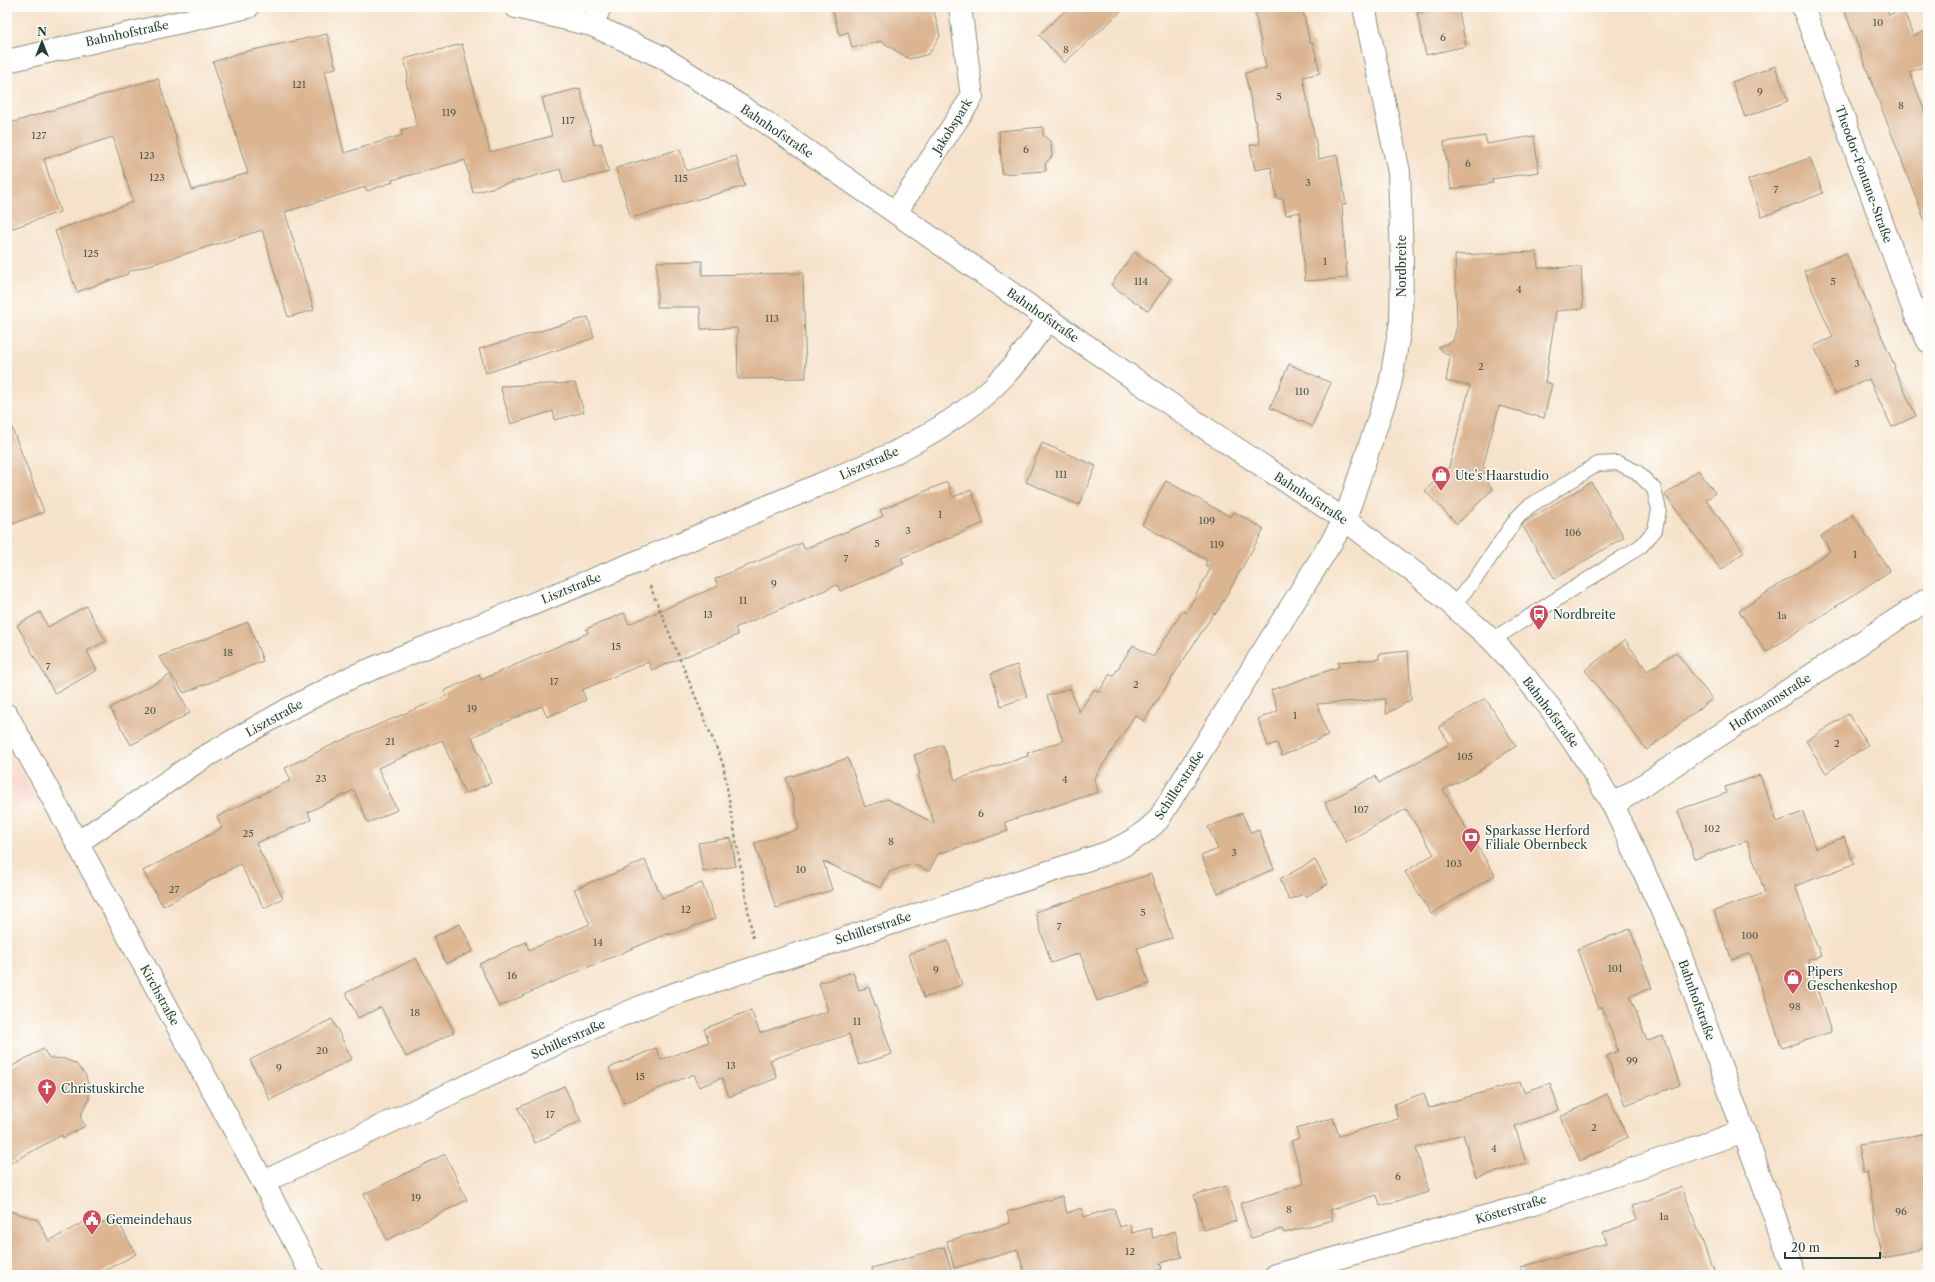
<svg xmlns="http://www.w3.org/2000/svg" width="1935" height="1282" font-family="'Libre Caslon Text',serif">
  <rect width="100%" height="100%" fill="#fdfcf7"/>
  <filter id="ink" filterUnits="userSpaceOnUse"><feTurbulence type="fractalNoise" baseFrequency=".025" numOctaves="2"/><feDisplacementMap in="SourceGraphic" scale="8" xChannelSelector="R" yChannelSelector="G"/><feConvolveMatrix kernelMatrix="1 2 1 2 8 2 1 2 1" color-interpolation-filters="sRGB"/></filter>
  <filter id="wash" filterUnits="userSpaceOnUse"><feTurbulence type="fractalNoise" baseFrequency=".012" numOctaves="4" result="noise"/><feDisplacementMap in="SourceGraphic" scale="16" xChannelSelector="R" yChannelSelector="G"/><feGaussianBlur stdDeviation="0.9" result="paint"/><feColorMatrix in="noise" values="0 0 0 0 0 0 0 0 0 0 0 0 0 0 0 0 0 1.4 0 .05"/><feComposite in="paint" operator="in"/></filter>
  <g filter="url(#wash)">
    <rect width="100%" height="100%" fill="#f6e2ca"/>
    <!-- built -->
    <polygon fill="#f7d1c6" points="7,745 35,800 7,812"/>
    <g id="blocks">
      <!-- building -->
      <g fill="#dbb490">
        <polygon points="832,7 933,7 940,36 929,54 909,59 881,41 852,48 848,32 839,35"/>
        <polygon points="1069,7 1126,7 1064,63 1039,35"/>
        <polygon points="1254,7 1302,7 1310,43 1313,43 1320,73 1303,77 1319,159 1337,155 1346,204 1342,205 1347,278 1305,281 1300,212 1286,215 1283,198 1277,199 1271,167 1255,170 1250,145 1260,144 1245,73 1266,68"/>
        <polygon points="1433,7 1458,7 1466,46 1426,55 1417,13 1433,10"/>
        <polygon points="1843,7 1886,7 1889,15 1903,9 1913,36 1928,30 1928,65 1910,72 1928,120 1928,224 1926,224"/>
        <polygon points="327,34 336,68 325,71 344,153 402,135 401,130 417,126 406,81 408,75 404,59 462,44 490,152 552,136 542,98 580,88 594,145 601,143 609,172 564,183 560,169 473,193 465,160 392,180 393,182 367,191 365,187 285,212 314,310 288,317 262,230 127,272 128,274 77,292 55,231 133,202 113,137 44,159 60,212 7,230 7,124 158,78 192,190 248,173 213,62 239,53"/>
        <polygon points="1775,66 1788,101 1745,117 1732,82"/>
        <polygon points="1043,127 1043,135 1051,142 1052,156 1045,164 1046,171 1002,174 999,131"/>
        <polygon points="1485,136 1487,144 1534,136 1539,172 1492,179 1493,183 1451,189 1444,142"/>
        <polygon points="680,149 686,171 736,156 745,186 631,218 616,168"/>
        <polygon points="1810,158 1823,193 1762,217 1748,180"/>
        <polygon points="1134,252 1171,278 1148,311 1111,285"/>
        <polygon points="1537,252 1538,268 1581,267 1583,309 1556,311 1545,382 1552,384 1544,418 1499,406 1483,466 1487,470 1481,476 1493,489 1457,524 1425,491 1449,467 1470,386 1446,381 1450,357 1438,347 1453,341 1457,326 1455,255"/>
        <polygon points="1846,253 1895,367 1894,368 1916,416 1892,427 1869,379 1835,394 1814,346 1833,337 1804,271"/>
        <polygon points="702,261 702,275 803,273 806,378 738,379 737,328 701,329 700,307 657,307 657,262"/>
        <polygon points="588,317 594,338 486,373 479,349"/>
        <polygon points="1289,364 1331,383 1312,426 1270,408"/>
        <polygon points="575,383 584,412 555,420 553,411 511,424 500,386"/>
        <polygon points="9,420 44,512 7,526 7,421"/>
        <polygon points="1042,443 1096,466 1079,505 1026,482"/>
        <polygon points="1698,470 1715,493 1706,500 1744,552 1721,570 1665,495"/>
        <polygon points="1166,481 1231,517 1234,512 1264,529 1216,614 1214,613 1144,721 1135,715 1094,779 1098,792 1005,822 1008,831 938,854 929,871 912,864 889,872 881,888 823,861 832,890 776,908 754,843 799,829 793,799 786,778 848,758 865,807 887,799 934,823 918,775 920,774 914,755 943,745 955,780 1028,756 1027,753 1063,741 1047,696 1070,688 1079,712 1094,689 1099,692 1110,674 1113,676 1133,645 1153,657 1183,611 1186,613 1211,568 1205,565 1207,560 1142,525"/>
        <polygon points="947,482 953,497 971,490 984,523 901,558 904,564 874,577 840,591 837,585 735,628 738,635 652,670 648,662 582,690 586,700 547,717 542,706 472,737 491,783 465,794 442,740 378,768 397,810 368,823 354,790 308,812 311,820 256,843 283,898 264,908 240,864 163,906 143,871 222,828 217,817 291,780 285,768 338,742 446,696 444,691 479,675 481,680 588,633 586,629 624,613 629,624 718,586 715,579 802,543 804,549 853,529 883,516 880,510"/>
        <polygon points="1591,482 1624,537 1555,579 1522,525 1526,521"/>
        <polygon points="1853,515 1890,571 1766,652 1739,611 1830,551 1821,536"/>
        <polygon points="86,606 106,641 87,651 97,670 55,694 17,625 40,612 48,627"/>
        <polygon points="248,622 263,661 184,693 159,657"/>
        <polygon points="1625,640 1647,671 1676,652 1712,699 1647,750 1585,670"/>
        <polygon points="1408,651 1411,700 1386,714 1385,699 1317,704 1328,735 1282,756 1277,743 1268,746 1258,719 1278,711 1271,690 1339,667 1338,662 1379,659 1379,654"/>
        <polygon points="1017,665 1027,697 1001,706 991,673"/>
        <polygon points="170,675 190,713 131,745 110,708"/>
        <polygon points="1485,698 1516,746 1476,773 1443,790 1495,875 1431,914 1405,872 1434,854 1406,809 1346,842 1325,803 1375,776 1379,783 1450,744 1439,727"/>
        <polygon points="1848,714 1868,745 1826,773 1806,741"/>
        <polygon points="1760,775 1777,822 1803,812 1816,848 1844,837 1854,864 1795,886 1821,956 1808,960 1831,1032 1782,1048 1750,953 1732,960 1714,911 1765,893 1747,841 1695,859 1678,810 1727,793 1725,787"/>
        <polygon points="1242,813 1251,833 1259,830 1274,869 1218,893 1201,856 1218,849 1208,827"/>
        <polygon points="731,838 736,866 703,872 698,843"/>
        <polygon points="645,860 662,898 702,883 715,919 669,935 669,933 546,985 499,1007 479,964 526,942 529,950 590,924 574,889 599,879 600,880"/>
        <polygon points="1315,860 1328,884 1305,897 1303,894 1289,900 1280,879"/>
        <polygon points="1151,874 1172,938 1137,948 1149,984 1097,1001 1080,953 1051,963 1035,912"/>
        <polygon points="460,924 473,951 446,964 433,937"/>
        <polygon points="1630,929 1652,988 1630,996 1647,1041 1663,1036 1680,1085 1625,1105 1607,1056 1618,1051 1602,1006 1599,1008 1577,949"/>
        <polygon points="948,941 962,985 924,998 909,954"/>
        <polygon points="416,958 454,1032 406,1057 381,1007 358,1018 346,993"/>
        <polygon points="853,972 859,990 869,987 892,1054 859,1065 849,1034 770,1060 777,1078 729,1097 722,1078 699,1087 694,1074 624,1103 609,1068 656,1048 661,1060 709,1042 704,1029 751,1010 760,1033 828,1011 819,983"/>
        <polygon points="332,1019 352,1059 270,1100 250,1060"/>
        <polygon points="43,1049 49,1058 65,1059 76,1064 85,1074 89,1086 89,1099 80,1117 85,1126 63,1138 62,1135 7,1165 7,1069"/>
        <polygon points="1520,1082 1524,1092 1550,1083 1559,1110 1515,1126 1526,1163 1476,1178 1463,1134 1416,1148 1429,1192 1380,1206 1377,1195 1330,1210 1333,1220 1284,1233 1282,1229 1251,1238 1240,1203 1304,1184 1291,1141 1299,1138 1296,1129 1333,1118 1339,1136 1398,1119 1394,1104 1424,1093 1429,1108"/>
        <polygon points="564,1086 581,1121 535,1143 518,1108"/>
        <polygon points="1607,1094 1628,1137 1580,1161 1560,1117"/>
        <polygon points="1928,1133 1928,1249 1882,1258 1867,1172 1863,1173 1858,1145"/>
        <polygon points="445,1154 467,1200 387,1240 364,1194"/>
        <polygon points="1226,1186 1236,1221 1204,1230 1194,1195"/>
        <polygon points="1682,1187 1715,1275 1522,1275 1521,1267 1607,1243 1603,1233 1637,1220 1632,1206"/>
        <polygon points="1062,1196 1067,1213 1081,1208 1084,1217 1114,1208 1120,1227 1130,1224 1132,1233 1151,1228 1153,1238 1175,1231 1182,1257 1160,1263 1162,1269 1142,1275 1025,1275 1018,1250 954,1268 947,1241 1010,1223 1007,1212"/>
        <polygon points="7,1210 38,1220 49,1241 86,1221 90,1230 115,1216 136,1254 98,1275 7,1275"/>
        <polygon points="944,1247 953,1275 873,1275 872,1268"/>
      </g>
    </g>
  </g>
  <g filter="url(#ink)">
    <use href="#blocks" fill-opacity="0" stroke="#8a907f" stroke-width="1"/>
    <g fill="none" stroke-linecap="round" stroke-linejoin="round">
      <!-- lane casing -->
      <g stroke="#8a907f" stroke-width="16">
        <polyline id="lane" points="1453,606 1478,575 1517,518 1528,507 1598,464 1618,463 1637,472 1654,489 1659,510 1655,530 1641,546 1492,640"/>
      </g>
      <!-- street casing -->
      <g stroke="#8a907f" stroke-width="24">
        <g id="street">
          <polyline points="1803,7 1916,316 1928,341"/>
          <polyline points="592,25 600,7"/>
          <polyline points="896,212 972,97 960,7"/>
          <polyline points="7,715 263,1182 312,1275"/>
          <polyline points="1613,805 1928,599"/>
          <path d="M77,843L201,759L287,710L352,677L639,561L892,454C933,433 974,409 1005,375C1021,358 1034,338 1049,319"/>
          <path d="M263,1182L577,1034L662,998L1104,854C1126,846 1142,836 1158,820L1345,520L1390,385L1401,321L1402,259L1399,172L1364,7"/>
          <polyline points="1276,1275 1534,1203 1744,1131"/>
        </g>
      </g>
      <!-- secondary casing -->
      <g stroke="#8a907f" stroke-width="24">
        <g id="secondary">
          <polyline points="516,7 592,25 662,57 761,119 1199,424 1345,520 1419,576 1492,640 1518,668 1551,709 1586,760 1613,805 1674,937 1792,1265 1794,1275"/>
          <polyline points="7,61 248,7"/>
        </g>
      </g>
      <!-- path -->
      <polyline stroke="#8a907f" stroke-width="2.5" stroke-dasharray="3 3" stroke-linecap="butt" points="650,586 723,764 753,939"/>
      <!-- lane -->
      <use href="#lane" stroke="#fff" stroke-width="14"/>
      <!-- street -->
      <use href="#street" stroke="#fff" stroke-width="22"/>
      <!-- secondary -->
      <use href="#secondary" stroke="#fff" stroke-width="22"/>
    </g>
  </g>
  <!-- icons -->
  <defs>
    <g id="shop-pin" transform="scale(1)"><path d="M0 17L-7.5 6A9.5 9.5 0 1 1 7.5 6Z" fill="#d1495b" stroke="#fdfcf7"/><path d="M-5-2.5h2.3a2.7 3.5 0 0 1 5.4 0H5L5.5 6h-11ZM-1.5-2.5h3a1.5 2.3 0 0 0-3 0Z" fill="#fff"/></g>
    <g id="bus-pin" transform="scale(1)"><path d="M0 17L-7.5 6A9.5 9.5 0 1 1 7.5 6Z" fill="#d1495b" stroke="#fdfcf7"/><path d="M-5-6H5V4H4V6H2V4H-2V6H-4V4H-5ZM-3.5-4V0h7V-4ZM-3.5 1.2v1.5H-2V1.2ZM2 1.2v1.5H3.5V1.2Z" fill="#fff"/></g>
    <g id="bank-pin" transform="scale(1)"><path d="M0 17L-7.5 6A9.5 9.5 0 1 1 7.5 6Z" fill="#d1495b" stroke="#fdfcf7"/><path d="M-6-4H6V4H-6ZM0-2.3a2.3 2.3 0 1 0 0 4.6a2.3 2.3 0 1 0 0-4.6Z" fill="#fff"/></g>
    <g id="church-pin" transform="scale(1)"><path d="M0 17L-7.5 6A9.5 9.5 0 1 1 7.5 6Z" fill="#d1495b" stroke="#fdfcf7"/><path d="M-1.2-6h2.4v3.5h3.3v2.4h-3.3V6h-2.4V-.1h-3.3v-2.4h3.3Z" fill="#fff"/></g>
    <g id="civic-pin" transform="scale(1)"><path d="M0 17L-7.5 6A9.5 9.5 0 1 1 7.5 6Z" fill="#d1495b" stroke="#fdfcf7"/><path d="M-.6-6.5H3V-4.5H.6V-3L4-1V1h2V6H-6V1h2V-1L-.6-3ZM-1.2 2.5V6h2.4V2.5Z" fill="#fff"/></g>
  </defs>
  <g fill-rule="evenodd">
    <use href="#shop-pin" x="1441" y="475"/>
    <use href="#bus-pin" x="1539" y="614"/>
    <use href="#bank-pin" x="1471" y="837"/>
    <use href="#shop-pin" x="1793" y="978"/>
    <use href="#church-pin" x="47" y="1088"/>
    <use href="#civic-pin" x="92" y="1219"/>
  </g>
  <g text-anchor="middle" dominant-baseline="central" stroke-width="3" stroke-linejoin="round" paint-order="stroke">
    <!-- number labels -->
    <g font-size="10" fill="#4e5b4b">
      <text x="1878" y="22">10</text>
      <text x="1443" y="37">6</text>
      <text x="1066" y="49">8</text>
      <text x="299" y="84">121</text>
      <text x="1760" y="91">9</text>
      <text x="1279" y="96">5</text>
      <text x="1901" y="105">8</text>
      <text x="449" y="112">119</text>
      <text x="568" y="120">117</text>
      <text x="39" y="135">127</text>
      <text x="1026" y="149">6</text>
      <text x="147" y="155">123</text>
      <text x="1468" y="163">6</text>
      <text x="157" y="177">123</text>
      <text x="681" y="178">115</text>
      <text x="1308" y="182">3</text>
      <text x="1776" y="189">7</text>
      <text x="91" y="253">125</text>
      <text x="1325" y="261">1</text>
      <text x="1141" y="281">114</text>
      <text x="1833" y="281">5</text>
      <text x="1519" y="289">4</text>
      <text x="772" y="318">113</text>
      <text x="1857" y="363">3</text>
      <text x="1481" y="366">2</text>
      <text x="1302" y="391">110</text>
      <text x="1061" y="474">111</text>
      <text x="940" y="514">1</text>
      <text x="1207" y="520">109</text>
      <text x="908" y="530">3</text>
      <text x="1573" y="532">106</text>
      <text x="877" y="543">5</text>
      <text x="1217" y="544">119</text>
      <text x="1855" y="554">1</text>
      <text x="846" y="558">7</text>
      <text x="774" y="583">9</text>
      <text x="743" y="600">11</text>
      <text x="708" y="614">13</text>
      <text x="1782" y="615">1a</text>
      <text x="616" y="646">15</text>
      <text x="228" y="652">18</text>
      <text x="48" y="666">7</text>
      <text x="554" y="681">17</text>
      <text x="1136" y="684">2</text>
      <text x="472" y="708">19</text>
      <text x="150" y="710">20</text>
      <text x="1295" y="715">1</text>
      <text x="390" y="741">21</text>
      <text x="1837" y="743">2</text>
      <text x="1465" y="756">105</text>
      <text x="321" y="778">23</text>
      <text x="1065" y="779">4</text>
      <text x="1361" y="809">107</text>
      <text x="981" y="813">6</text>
      <text x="1712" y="828">102</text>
      <text x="248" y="833">25</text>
      <text x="891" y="841">8</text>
      <text x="1234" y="852">3</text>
      <text x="1454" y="863">103</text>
      <text x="801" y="869">10</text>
      <text x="174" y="889">27</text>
      <text x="686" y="909">12</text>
      <text x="1143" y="912">5</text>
      <text x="1059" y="926">7</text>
      <text x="1750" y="935">100</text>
      <text x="598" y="942">14</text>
      <text x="1615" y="968">101</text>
      <text x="936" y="969">9</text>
      <text x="512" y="975">16</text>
      <text x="1795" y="1006">98</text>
      <text x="415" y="1012">18</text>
      <text x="857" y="1021">11</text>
      <text x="322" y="1050">20</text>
      <text x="1632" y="1060">99</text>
      <text x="731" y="1065">13</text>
      <text x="279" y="1067">9</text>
      <text x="640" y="1076">15</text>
      <text x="550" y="1114">17</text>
      <text x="1594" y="1127">2</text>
      <text x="1494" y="1148">4</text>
      <text x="1398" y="1176">6</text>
      <text x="416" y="1197">19</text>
      <text x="1289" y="1209">8</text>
      <text x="1901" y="1211">96</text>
      <text x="1664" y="1216">1a</text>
      <text x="1130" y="1251">12</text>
    </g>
    <!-- street labels -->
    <g font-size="12" fill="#1f3d34" stroke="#fdfcf7">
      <text transform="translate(127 33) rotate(-12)">Bahnhofstraße</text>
      <text transform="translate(952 126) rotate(-58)">Jakobspark</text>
      <text transform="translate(777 131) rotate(34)">Bahnhofstraße</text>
      <text transform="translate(1864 174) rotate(70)">Theodor-Fontane-Straße</text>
      <text transform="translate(1401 266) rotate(-90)">Nordbreite</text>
      <text transform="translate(1043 315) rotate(35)">Bahnhofstraße</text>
      <text transform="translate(869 463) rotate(-24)">Lisztstraße</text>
      <text transform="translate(1311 498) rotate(33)">Bahnhofstraße</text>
      <text transform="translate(571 588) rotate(-22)">Lisztstraße</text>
      <text transform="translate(1770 702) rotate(-33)">Hoffmannstraße</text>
      <text transform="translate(1551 712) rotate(53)">Bahnhofstraße</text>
      <text transform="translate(274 718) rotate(-29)">Lisztstraße</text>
      <text transform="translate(1179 785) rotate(-57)">Schillerstraße</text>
      <text transform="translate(873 928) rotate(-18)">Schillerstraße</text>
      <text transform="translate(160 995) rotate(61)">Kirchstraße</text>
      <text transform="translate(1697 1000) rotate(70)">Bahnhofstraße</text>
      <text transform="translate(568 1039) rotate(-24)">Schillerstraße</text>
      <text transform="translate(1511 1209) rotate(-17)">Kösterstraße</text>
    </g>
    <!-- poi labels -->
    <g font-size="12" fill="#1f3d34" stroke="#fdfcf7" text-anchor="start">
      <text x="1455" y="475">Ute's Haarstudio</text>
      <text x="1553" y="614">Nordbreite</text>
      <text x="1485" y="830">Sparkasse Herford<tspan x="1485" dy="14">Filiale Obernbeck</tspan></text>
      <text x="1807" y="971">Pipers<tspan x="1807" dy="14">Geschenkeshop</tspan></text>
      <text x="61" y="1088">Christuskirche</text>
      <text x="106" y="1219">Gemeindehaus</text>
    </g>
  </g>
  <!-- margin -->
  <rect width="1935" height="1282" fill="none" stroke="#fdfcf7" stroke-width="24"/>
  <!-- north arrow -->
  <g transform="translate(42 42)" stroke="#fdfcf7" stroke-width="3" paint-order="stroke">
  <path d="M0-3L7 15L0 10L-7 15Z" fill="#1f3d34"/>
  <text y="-6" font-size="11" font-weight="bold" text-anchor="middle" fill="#1f3d34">N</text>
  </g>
  <!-- scale -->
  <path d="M1785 1252v6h95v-6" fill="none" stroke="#1f3d34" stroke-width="2"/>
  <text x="1791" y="1252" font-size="12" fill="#1f3d34" stroke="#fdfcf7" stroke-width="3" paint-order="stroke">20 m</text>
</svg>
